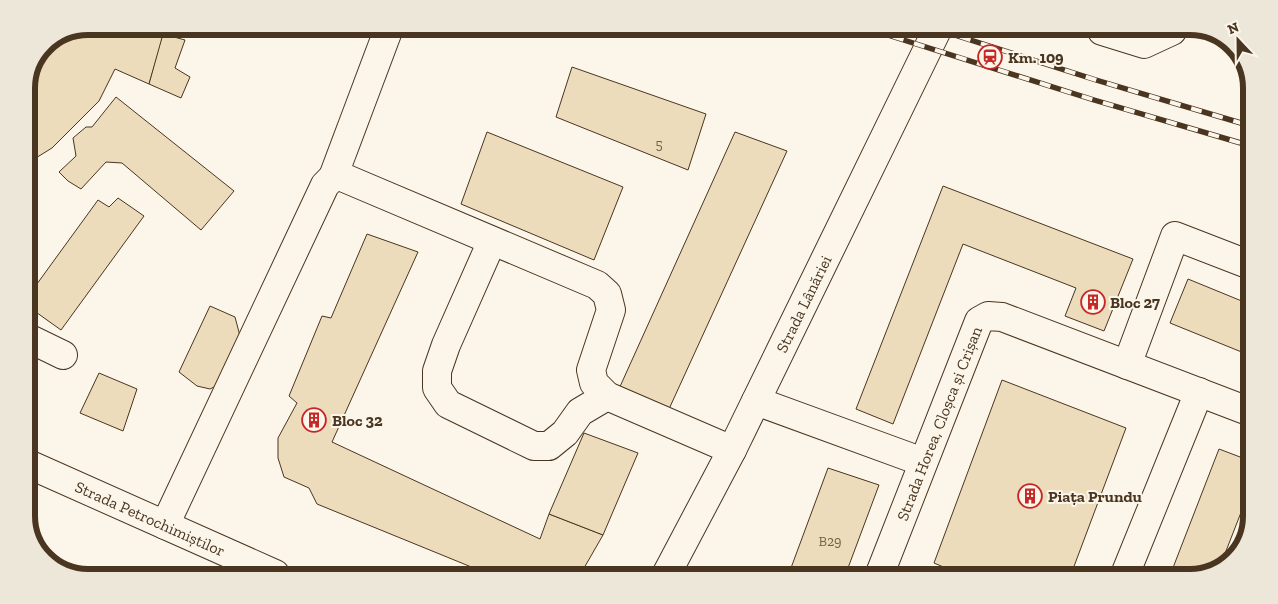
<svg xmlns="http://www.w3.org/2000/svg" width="1278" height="604" font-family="'Zilla Slab',serif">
  <rect width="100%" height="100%" fill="#fbf6e9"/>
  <!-- building -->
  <g fill="#ecdcbc" stroke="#4a3520">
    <polygon points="88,26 164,27 161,44 149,84 115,69 99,101 52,148 26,164 26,85 45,44"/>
    <polygon points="163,34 185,40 175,68 190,77 181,98 149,84"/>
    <polygon points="572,67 706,114 688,170 556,117"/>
    <polygon points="116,97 234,191 201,230 122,163 106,162 81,189 68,181 59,172 76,156 73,138 86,127 92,127"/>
    <polygon points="487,132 623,187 594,260 461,204"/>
    <polygon points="735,132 787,151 669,409 618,391"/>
    <polygon points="943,186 1133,259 1104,331 1065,316 1076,288 963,244 893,424 856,409"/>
    <polygon points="118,198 144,216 61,330 26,305 26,299 98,200 109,207"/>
    <polygon points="367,234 418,252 332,442 540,539 549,514 603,535 580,575 491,575 317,504 309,488 284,477 278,458 278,438 297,403 289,396 322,316 331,318"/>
    <polygon points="1188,279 1249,304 1249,355 1170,323"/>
    <polygon points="210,306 235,317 240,336 222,383 210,389 197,386 179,372"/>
    <polygon points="99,373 137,389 123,431 80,413"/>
    <polygon points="1002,380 1126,428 1070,577 967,577 934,563"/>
    <polygon points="584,433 638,453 603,535 549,514"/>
    <polygon points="1219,449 1248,460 1247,497 1219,569 1190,578 1169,578"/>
    <polygon points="828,468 879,485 845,576 788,576"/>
    <polygon points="933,568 956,577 930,577"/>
  </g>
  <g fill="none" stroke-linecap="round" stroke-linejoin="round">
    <!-- minor casing -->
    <g stroke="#4a3520" stroke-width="30">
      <g id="minor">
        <polyline points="1102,31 1144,44 1172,31"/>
        <polyline points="333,177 389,28"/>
        <polyline points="492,241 446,345 437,371 437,388 448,404 534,446 549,446 565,433 580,412 607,396"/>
        <polyline points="26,337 63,355"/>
        <polyline points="1127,365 1175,236 1250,265"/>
        <polyline points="756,401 923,462"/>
        <polyline points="165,525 325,185 333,177 342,177 597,285 607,294 611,310 591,370 594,383 607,396 732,450"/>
        <path id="s1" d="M666,575L732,450L937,30"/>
        <path id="s2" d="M879,576L979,321L988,316L1002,317L1248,411"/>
        <polyline points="1124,577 1199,392"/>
      </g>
    </g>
    <!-- major casing -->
    <g stroke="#4a3520" stroke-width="30">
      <g id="major">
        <path id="s3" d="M26,463L275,574"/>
      </g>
    </g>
    <!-- minor -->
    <use href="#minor" stroke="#fbf6e9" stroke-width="28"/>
    <!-- major -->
    <use href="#major" stroke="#fbf6e9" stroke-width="28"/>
    <!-- rail casing -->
    <g stroke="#4a3520" stroke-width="5.5">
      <g id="rail">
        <polyline points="872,30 1094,100 1251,146"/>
        <polyline points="939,30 1096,80 1251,126"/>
      </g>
    </g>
    <!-- rail -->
    <use href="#rail" stroke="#fbf6e9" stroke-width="4" stroke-dasharray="11" stroke-linecap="butt"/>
  </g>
  <!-- icons -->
  <defs>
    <g id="station-ring" transform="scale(1.25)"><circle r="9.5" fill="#fbf6e9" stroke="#c62828" stroke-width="1.5"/><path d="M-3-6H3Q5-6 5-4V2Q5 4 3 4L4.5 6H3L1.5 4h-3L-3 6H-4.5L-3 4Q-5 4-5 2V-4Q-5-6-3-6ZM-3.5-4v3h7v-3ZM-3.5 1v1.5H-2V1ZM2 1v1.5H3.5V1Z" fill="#c62828"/></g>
    <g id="building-ring" transform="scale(1.25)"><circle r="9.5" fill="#fbf6e9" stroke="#c62828" stroke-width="1.5"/><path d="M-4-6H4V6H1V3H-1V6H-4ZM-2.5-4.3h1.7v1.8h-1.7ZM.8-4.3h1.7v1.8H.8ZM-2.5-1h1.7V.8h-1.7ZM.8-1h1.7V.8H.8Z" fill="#c62828"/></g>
  </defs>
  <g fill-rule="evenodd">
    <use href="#station-ring" x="990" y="57"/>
    <use href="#building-ring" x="1093" y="302"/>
    <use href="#building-ring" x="314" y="420"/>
    <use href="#building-ring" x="1030" y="496"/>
  </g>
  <g text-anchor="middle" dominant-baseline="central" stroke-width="4" stroke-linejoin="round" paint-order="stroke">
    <!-- number labels -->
    <g font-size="14" fill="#725f47">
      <text x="659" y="144">5</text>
      <text x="830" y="541">B29</text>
    </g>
    <!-- poi labels -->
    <g font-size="16" font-weight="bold" fill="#4a3520" stroke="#fbf6e9" text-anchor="start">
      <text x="1008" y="57">Km. 109</text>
      <text x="1110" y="302">Bloc 27</text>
      <text x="332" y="420">Bloc 32</text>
      <text x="1048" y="496">Piața Prundu</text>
    </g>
    <!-- street labels -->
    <g font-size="16" fill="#4a3520" stroke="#fbf6e9">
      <text stroke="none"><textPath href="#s1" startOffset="304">Strada Lânăriei</textPath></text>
      <text stroke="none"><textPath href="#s2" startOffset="164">Strada Horea, Cloșca și Crișan</textPath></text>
      <text stroke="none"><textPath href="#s3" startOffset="136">Strada Petrochimiștilor</textPath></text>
    </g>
  </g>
  <!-- crop -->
  <path d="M0 0H1278V604H0ZM88 35H1190A53 53 0 0 1 1243 88V516A53 53 0 0 1 1190 569H88A53 53 0 0 1 35 516V88A53 53 0 0 1 88 35Z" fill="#ede7d9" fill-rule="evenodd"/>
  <path fill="none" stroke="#4a3520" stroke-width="6" d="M88 35H1190A53 53 0 0 1 1243 88V516A53 53 0 0 1 1190 569H88A53 53 0 0 1 35 516V88A53 53 0 0 1 88 35Z"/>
  <!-- north arrow -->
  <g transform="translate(1238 40) rotate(338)" stroke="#fbf6e9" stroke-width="4" paint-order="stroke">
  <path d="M0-4L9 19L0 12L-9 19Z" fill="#4a3520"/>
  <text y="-8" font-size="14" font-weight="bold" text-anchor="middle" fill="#4a3520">N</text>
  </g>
</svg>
